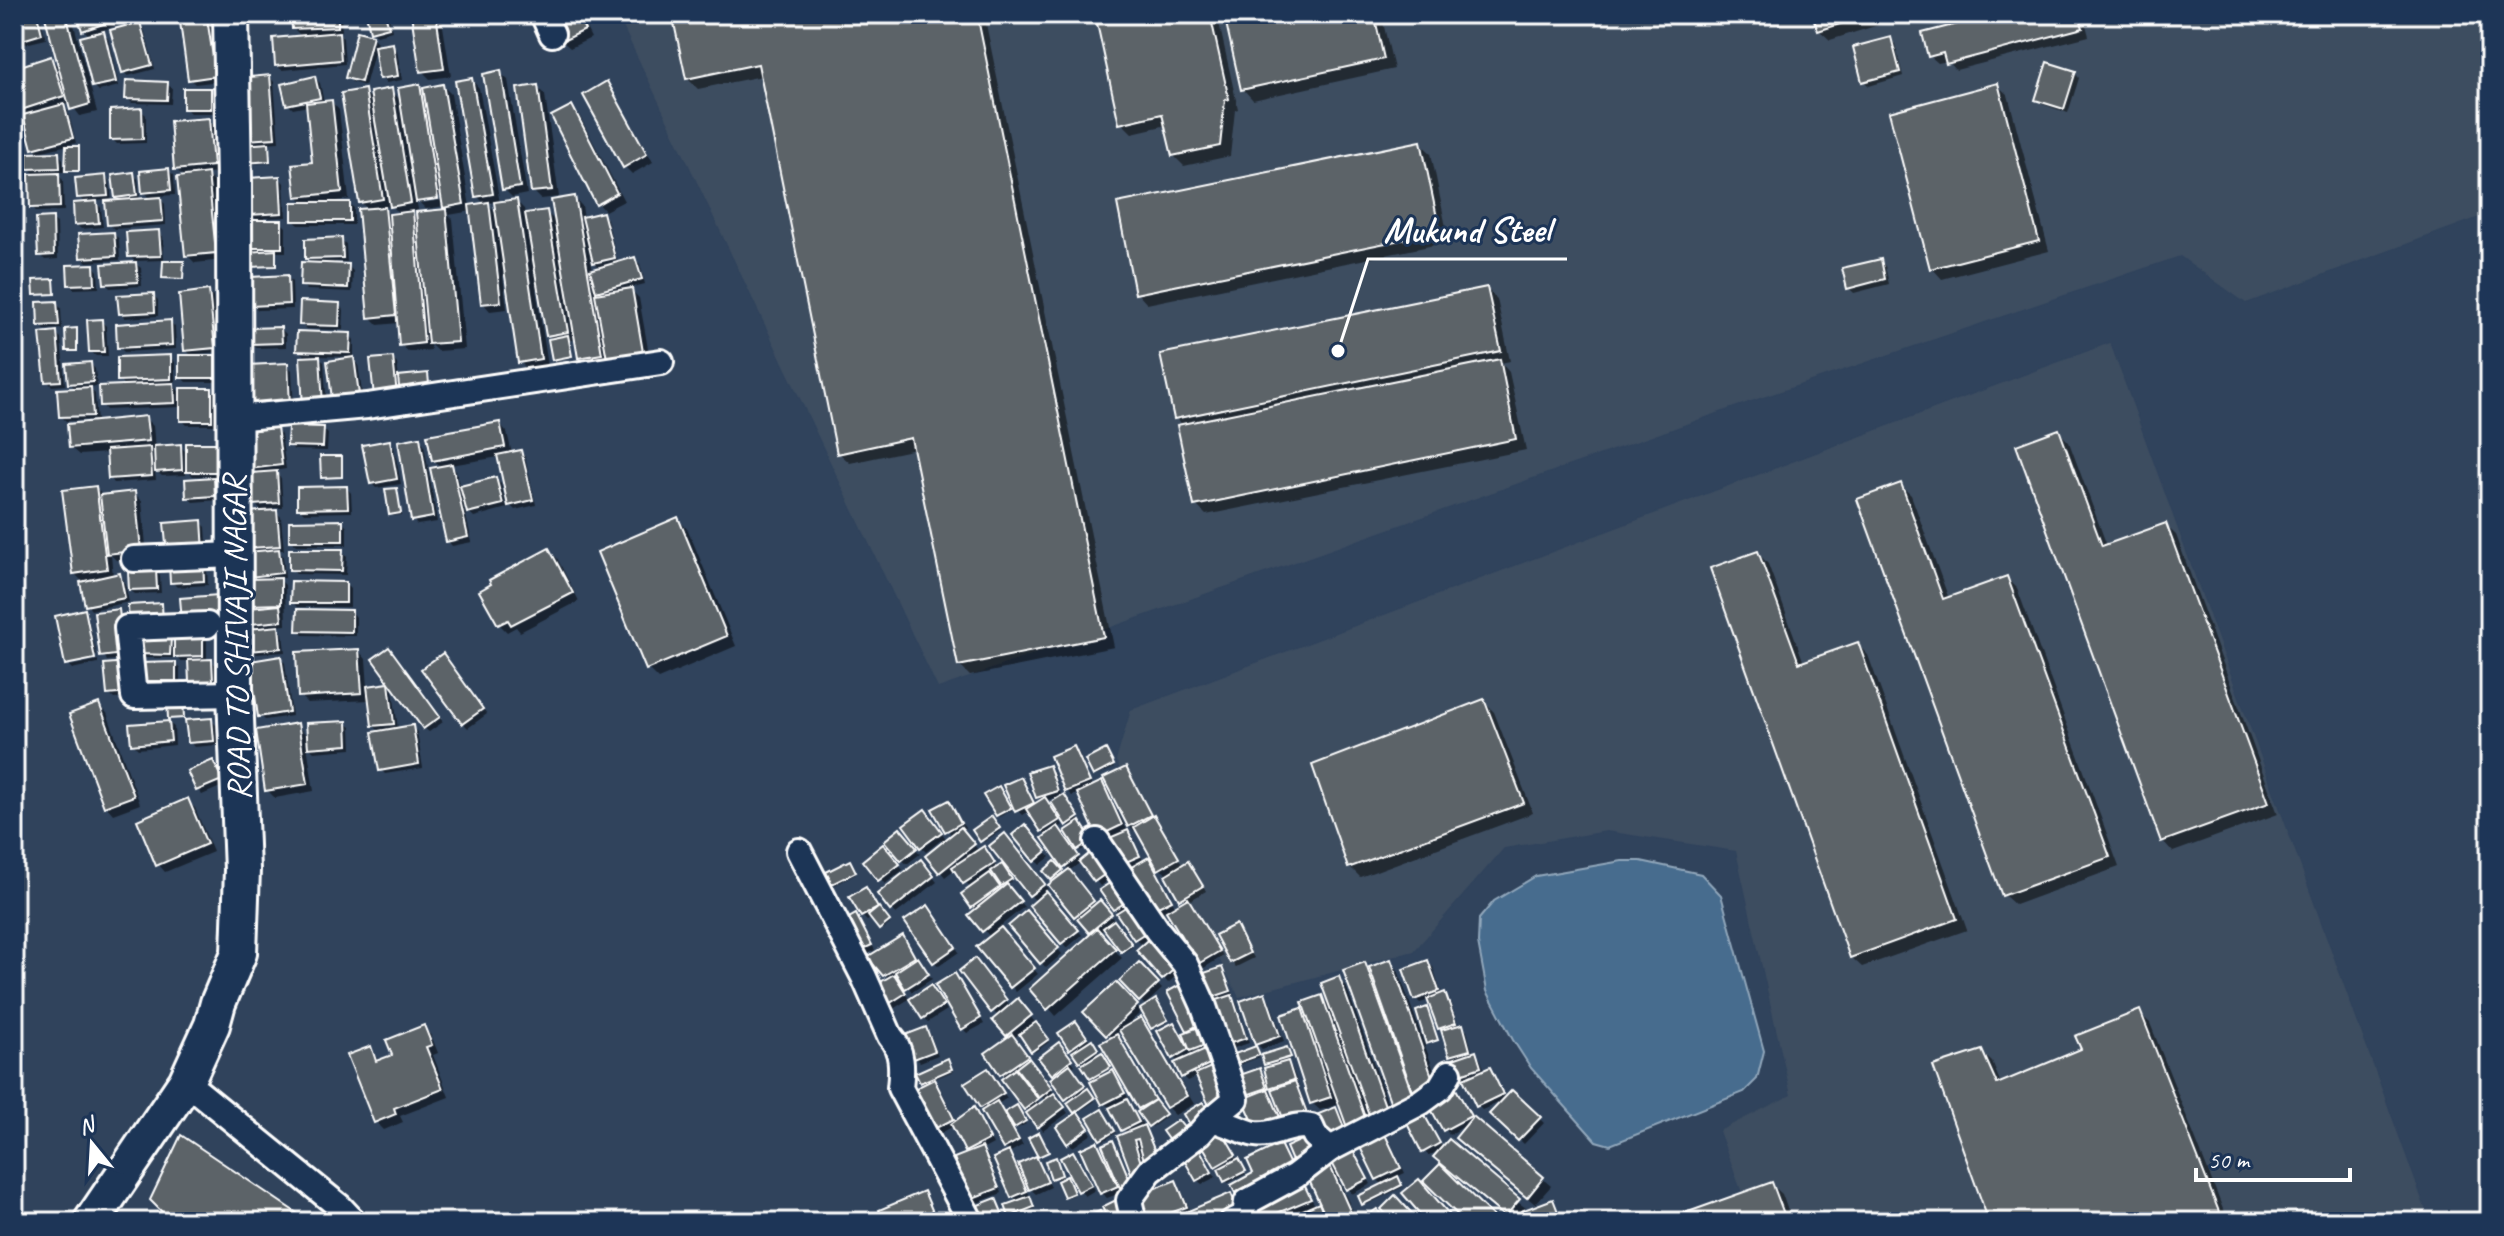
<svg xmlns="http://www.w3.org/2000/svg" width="2504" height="1236" font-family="Caveat,sans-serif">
  <rect width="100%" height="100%" fill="#30435c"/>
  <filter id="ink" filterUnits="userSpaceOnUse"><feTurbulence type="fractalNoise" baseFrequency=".0125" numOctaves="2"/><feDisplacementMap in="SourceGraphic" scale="16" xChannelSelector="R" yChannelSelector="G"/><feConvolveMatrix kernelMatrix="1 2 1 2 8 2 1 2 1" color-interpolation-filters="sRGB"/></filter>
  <g filter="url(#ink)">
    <!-- built -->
    <g fill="#3d4d60">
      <polygon points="617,14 2490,14 2490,213 2246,303 2180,256 1754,400 938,688"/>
      <polygon points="2110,343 2430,1222 1753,1222 1719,1131 1791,1095 1736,851 1606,831 1504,848 1414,951 1239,997 1116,761 1131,710"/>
    </g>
    <!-- water -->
    <polygon fill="#476c8e" stroke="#91a7bb" stroke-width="2" points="1622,861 1641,861 1701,874 1721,895 1764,1051 1757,1079 1744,1092 1610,1145 1596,1141 1531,1068 1513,1040 1487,991 1478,943 1479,919 1494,901 1536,876"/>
    <!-- shadow -->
    <g fill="#0007" fill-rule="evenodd">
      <polygon points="19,14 40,14 36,15 41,20 46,39 25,44 20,40 23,19"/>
      <polygon points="63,14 73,21 97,112 80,116 70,103 63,106 68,111 76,143 39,152 34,148 26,116 19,110 14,94 14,70 50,58 61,69"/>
      <polygon points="79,14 132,14 134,20 100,31 108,38 119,86 99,91 94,86 91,37 84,30"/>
      <polygon points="137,14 178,14 179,16 142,19"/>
      <polygon points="182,14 214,14 214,19 206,19 211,25 220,81 195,84 190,79 199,19 187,18"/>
      <polygon points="293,14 341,14 342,31 335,31 343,38 345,64 282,70 277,66 302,37 294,29"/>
      <polygon points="368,14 388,14 392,31 377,35 372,31"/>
      <polygon points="413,14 441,14 451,76 430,79 422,71"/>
      <polygon points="550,14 579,14 591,38 570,48 562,41"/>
      <polygon points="674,14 984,14 1114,647 970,676 960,666 916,449 850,463 839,453 762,76 698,89 687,78"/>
      <polygon points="1097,14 1217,14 1238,109 1235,110 1230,156 1184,166 1173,155 1167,125 1132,133 1121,122"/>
      <polygon points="1226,14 1381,14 1394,69 1253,100 1243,89"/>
      <polygon points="1815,14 1914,14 1830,40 1819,30"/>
      <polygon points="2004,14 2083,14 2089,36 1956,70 1948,61 1938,63 1930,56"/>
      <polygon points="139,24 144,29 155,69 128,76 123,72"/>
      <polygon points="372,37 377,42 365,86 352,82 347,77"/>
      <polygon points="1890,40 1895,44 1903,76 1869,86 1864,81"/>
      <polygon points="392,45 397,50 402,80 386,83 381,78"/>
      <polygon points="500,73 508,80 527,194 512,197 504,189"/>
      <polygon points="2075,73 2079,78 2068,113 2042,104 2037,99"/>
      <polygon points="270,77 274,82 279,142 265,143 270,147 271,163 248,164 255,146 248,139"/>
      <polygon points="315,78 320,83 324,103 332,102 339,110 349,199 337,201 337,204 349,204 354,208 354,225 299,225 294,221 305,204 298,196 314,164 308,106 293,109 288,104"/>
      <path d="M472,80L479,88L500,203L516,201L524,209L525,215L546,212L556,222L574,198L582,206L584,219L603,214L607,219L618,264L635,259L640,264L645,284L629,288L639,298L650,360L588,365L580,357L577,339L569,341L573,357L556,361L553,340L548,335L540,288L536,289L548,366L528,370L520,362L507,276H503L507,309L490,311L483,303L472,211L449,215L453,219L465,349L437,351L430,344L431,350L409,352L401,345L399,323L378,325L370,317L369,210L360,202L364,92L374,101L391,91L403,102L420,87L423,90L443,86L451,94L470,207L486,205L477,196ZM448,195V199L422,203V199ZM416,199L426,209L444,206L449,211L419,214ZM496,202L498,214L487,203ZM392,206L401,215L391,216L382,207ZM418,210L419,220L411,212ZM591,259L601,269L593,271Z"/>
      <polygon points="167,84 172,88 171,104 132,103 127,98"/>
      <polygon points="606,84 614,92 653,162 632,174 624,166"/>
      <polygon points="1997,85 2008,95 2049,251 1942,279 1932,268"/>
      <polygon points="537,87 545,95 559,197 541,199 533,191"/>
      <polygon points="210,90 215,95 215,113 190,113 185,108"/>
      <polygon points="572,108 579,115 624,201 605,211 598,203"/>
      <polygon points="141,110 146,115 146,143 117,144 112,139"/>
      <polygon points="208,120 216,127 220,173 206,174 215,183 223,260 195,263 187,255 185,178 176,169"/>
      <polygon points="1420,143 1431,153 1449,242 1147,304 1137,293"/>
      <polygon points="78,148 80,172 69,172 68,170"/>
      <polygon points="59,154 63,159 64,172 55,172 63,180 64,211 37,212 32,207 37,176 29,168"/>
      <polygon points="169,171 174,175 175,195 158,196 165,204 166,225 114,229 109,224 107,200 95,201 101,208 103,227 81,229 76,224 85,204 79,197 106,177 110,182 112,203 122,202 117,197 133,174 138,179 140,201 152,200 144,193"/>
      <polygon points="280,178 284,183 286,217 264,218 264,222 281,222 286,227 286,252 277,252 277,267 251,268 254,253 248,247 259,222 251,214"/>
      <polygon points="52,219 57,223 58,259 45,260 40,255"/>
      <polygon points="158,232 163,237 164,260 135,261 130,257"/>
      <polygon points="114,234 119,239 120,260 87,262 82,257"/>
      <polygon points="341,240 346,244 347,262 335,262 335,266 348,266 353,271 352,292 307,290 302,285 313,265 307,258"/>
      <polygon points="1880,261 1885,266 1889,284 1854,293 1849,288"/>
      <polygon points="136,264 141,268 142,286 110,288 106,284"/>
      <polygon points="94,266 98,271 99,288 74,289 70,284"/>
      <polygon points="287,277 292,282 293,309 258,310 253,305"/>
      <polygon points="53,281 55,295 36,295"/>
      <polygon points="1487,289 1497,299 1510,361 1501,363 1509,372 1526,450 1206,515 1196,505 1184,426 1175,418"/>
      <polygon points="208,293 213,297 219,352 197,354 197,357 215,357 219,362 219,382 186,382 181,377 193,357 186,350"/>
      <polygon points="153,295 158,300 158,316 125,318 121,313"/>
      <polygon points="56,303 61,308 62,329 45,330 40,325"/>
      <polygon points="339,305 344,310 343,330 306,329 301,324"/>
      <polygon points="101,321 106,326 108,356 96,356 91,352"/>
      <polygon points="170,322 175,327 176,349 124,352 119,347"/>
      <polygon points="281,329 286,334 286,347 257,348 252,344"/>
      <polygon points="56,333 61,338 65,385 52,386 47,381"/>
      <polygon points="350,335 354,340 354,360 358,364 364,406 340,410 352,357 317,356 324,362 327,409 307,358 298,350"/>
      <polygon points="170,357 175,362 175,383 171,383 182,394 212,390 216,394 216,425 187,425 182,420 182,407 106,410 102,405 126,387 119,380"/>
      <polygon points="393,359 397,364 399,378 427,375 430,385 403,388 399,384 400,400 380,401"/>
      <polygon points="91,364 95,369 97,386 89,387 95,394 97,423 145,418 153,426 155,447 180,446 188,454 216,445 221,449 220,476 193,476 186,469 186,475 162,476 155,470 156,480 114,483 110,478 108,453 79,455 71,448 95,423 94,420 66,421 61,416 76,390 70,383"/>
      <polygon points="287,365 292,370 294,410 249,367"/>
      <polygon points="500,424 507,432 512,454 521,452 525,457 536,505 515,510 510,505 499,457 451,465 456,471 460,488 496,479 501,484 507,508 474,517 464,507 472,542 452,546 448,541 442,468 433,460"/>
      <polygon points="323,429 328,434 327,451 294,450 289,445"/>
      <polygon points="276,430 281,434 286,469 273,471 281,478 283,508 273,508 281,517 284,550 278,550 283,556 285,578 278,578 285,585 286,625 276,626 283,633 285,652 257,654 252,650 259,630 253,624 257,609 251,604 257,581 252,576 257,553 251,547 263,513 255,504 259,474 252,468"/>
      <polygon points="2059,432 2069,442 2107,546 2165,525 2176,535 2278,814 2173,852 2163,841"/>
      <polygon points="420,439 424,444 437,522 417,525 413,520"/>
      <polygon points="389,442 394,447 401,484 376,488 371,483"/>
      <polygon points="341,458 343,478 324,479 322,477"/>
      <polygon points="211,476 218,484 219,500 193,502 188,497 211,479"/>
      <polygon points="1900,485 1911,495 1949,599 2007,578 2017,588 2119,867 2015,905 2004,895"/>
      <polygon points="96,488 104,497 134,493 142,501 147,557 116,560 111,555 113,576 119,575 124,580 129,602 91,610 87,605 84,583 74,573"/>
      <polygon points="347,488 351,493 352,512 304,513 299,508"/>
      <polygon points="397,490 402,515 393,516 391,514"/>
      <polygon points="678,519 688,530 736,646 658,679 648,669"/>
      <polygon points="201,522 206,527 208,556 174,559"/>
      <polygon points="342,522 347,527 347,545 296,545 291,541"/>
      <polygon points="342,551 347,556 346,575 296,574 291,569"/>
      <polygon points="549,551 557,558 579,601 520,632 516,627 507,632 499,624"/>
      <polygon points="1758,553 1768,564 1804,663 1857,644 1868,655 1967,930 1862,967 1851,957"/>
      <polygon points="171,565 207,568 208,585 177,587 172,582"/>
      <polygon points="155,571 160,576 161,593 135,594 130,590"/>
      <polygon points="345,584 350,589 350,607 297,607 292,602"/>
      <polygon points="118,611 123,616 128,658 107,661 104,655"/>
      <polygon points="352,612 356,617 356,636 303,635 298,630"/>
      <polygon points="87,614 97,656 68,662 68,665 67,664 85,615"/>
      <polygon points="202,634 207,639 207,661 212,661 216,666 217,685 196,686 191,681 190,661 181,661 174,654 174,658 144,658 139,653 170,640 176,646"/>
      <polygon points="359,651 366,659 368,688 389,685 393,690 398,729 412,727 417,732 423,768 385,774 381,770 380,732 374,726 370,700 307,703 300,696"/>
      <polygon points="394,654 443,722 429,732 424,728"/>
      <polygon points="280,658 285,663 292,716 265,720 260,716"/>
      <polygon points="98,660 98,663 72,669 69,666"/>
      <polygon points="447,661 487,714 468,728 463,723"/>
      <polygon points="126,664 134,697 114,699 109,694"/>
      <polygon points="175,664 180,669 180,685 145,685 141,680"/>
      <polygon points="1484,702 1494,712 1533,813 1360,877 1349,866"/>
      <polygon points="99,705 107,713 140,804 113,814 106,806"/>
      <polygon points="211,720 216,725 218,745 194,747 190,742"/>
      <polygon points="169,723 174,727 175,745 138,749 133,744"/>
      <polygon points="346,723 351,727 352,749 314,752 307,745 314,791 275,798 267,790 297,726 309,737"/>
      <path d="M1074,748L1079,753L1093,788L1102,784L1112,794L1125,769L1130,774L1153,818L1158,823L1183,866L1188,864L1193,868L1206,891L1189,901L1223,956L1204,968L1200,963L1167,910L1157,915L1103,840L1079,793L1072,796L1067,791L1053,757ZM1114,795L1129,826L1134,831L1137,829L1160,869L1166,873L1185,902L1176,908L1154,864L1149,860L1144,862L1110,797Z"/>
      <polygon points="1107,753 1114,768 1096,776 1095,775"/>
      <polygon points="212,762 225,785 202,795 198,790"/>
      <polygon points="1048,767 1053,772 1061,795 1046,801 1063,825 1058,829 1082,862 1114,875 1100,886 1081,862 1069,871 1030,811 1022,815 1017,810 1021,779 1036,805 1042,801 1038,797"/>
      <polygon points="1000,790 1012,810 999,817 997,815"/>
      <polygon points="1066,798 1093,843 1080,851 1072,829 1068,824"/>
      <polygon points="187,801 195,808 213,852 165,872 158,864"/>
      <path d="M948,803L965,828L962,830L979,851L988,853L998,869L1003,868L1012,882L1006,886L1024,907L999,927L1038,974L1016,992L979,947L991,938L971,915L976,911L963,894L971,889L955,869L945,877L927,856L943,843L941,840L926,852L921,847L930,816L947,840L952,836L935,810ZM993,871L1005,888L1002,891L988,875Z"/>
      <polygon points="991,819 1000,831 984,842 975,830"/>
      <polygon points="1029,831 1050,857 1040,865 1036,861"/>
      <polygon points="905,835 920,854 907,864 902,860"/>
      <polygon points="1010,841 1048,889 1045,892 1082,935 1067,948 1031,906 1037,902 1030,895"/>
      <polygon points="888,852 903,870 885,884 865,862"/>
      <polygon points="1055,863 1065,875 1073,876 1097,906 1105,907 1132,947 1124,952 1105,928 1099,933 1122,958 1056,1016 1049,1008 1093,935 1051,886 1056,882 1046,871"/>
      <polygon points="851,864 856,874 835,885 834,883"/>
      <polygon points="925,867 937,882 896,914 892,909"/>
      <polygon points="866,889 890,924 882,930 872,918 867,921 862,916 852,897"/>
      <polygon points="1102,890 1135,903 1183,970 1168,983 1139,950 1150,941 1148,938 1140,944 1136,939"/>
      <polygon points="932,912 959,952 939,966 934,962"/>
      <polygon points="855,917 875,950 866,955 861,950"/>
      <polygon points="1031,917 1062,954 1046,968 1010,926"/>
      <polygon points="1236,927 1254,958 1236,967 1231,962"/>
      <polygon points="902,937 932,979 912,992 899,974 894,977 909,999 890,1011 886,1006 889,979 870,957"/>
      <polygon points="1391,962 1398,970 1443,1096 1455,1089 1473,1119 1551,1186 1535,1204 1465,1145 1468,1124 1449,1135 1429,1100 1422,1111 1443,1149 1526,1208 1519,1216 1525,1222 1502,1222 1509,1219 1443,1164 1443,1148 1429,1156 1424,1151 1364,964 1369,969"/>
      <polygon points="1428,963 1433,967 1442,995 1449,999 1459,1027 1462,1026 1467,1031 1473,1054 1480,1058 1485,1071 1489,1069 1494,1074 1506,1099 1512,1092 1544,1123 1524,1144 1492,1114 1505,1100 1482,1110 1478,1106 1465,1079 1462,1080 1457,1075 1455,1060 1450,1055 1430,1000 1420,1003 1416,999"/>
      <path d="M979,965L1011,1007L1023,1006L1049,1042L1035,1052L1020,1033L1014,1038L1068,1113L1043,1131L1002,1074L1010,1038L995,1020L999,1017L993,1011ZM1020,1069L1045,1101L1041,1105L1015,1072Z"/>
      <polygon points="1138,965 1162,989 1145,1005 1122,981"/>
      <polygon points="1222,969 1226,974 1234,996 1231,997 1236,1002 1249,1043 1228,1050 1209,998"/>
      <polygon points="955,976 984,1024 967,1033 962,1028"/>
      <polygon points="1338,979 1346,986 1395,1124 1386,1134 1405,1173 1396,1177 1403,1187 1366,1205 1364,1204 1383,1185 1377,1179 1359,1140 1333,1147 1336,1109 1346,1119 1340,1104 1320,1110 1312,1103 1301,1011 1311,1020 1321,997 1333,1008"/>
      <polygon points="1187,984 1222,1065 1187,1081 1183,1077 1179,1063 1173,1057 1191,1048 1190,1033 1169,993"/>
      <polygon points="1116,985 1141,1011 1156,1002 1158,1004 1168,1022 1154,1029 1143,1010 1124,1028 1140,1020 1148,1028 1194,1104 1175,1115 1167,1107 1121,1030 1116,1035 1166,1117 1152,1127 1140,1113 1142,1111 1112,1039 1086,1012"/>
      <polygon points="931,988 947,1010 928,1022 923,1018"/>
      <polygon points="1264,995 1269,999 1284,1041 1262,1049 1257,1044"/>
      <polygon points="2139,1013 2150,1023 2228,1222 1991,1222 1981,1052 1992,1062 2001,1084 2083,1050"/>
      <polygon points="1078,1025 1099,1052 1091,1057 1093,1060 1103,1056 1111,1069 1102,1074 1104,1077 1112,1073 1117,1077 1128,1098 1125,1100 1147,1130 1144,1130 1152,1168 1142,1157 1149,1181 1127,1134 1111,1107 1104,1104 1085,1065 1070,1048"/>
      <polygon points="423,1028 431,1035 438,1053 433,1055 449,1097 400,1116 403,1122 384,1130 376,1122 350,1056 370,1049 380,1062 395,1056"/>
      <polygon points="926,1029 930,1034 938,1055 920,1062 915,1057"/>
      <polygon points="1063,1049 1075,1065 1071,1068 1095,1101 1077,1113 1053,1074"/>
      <path d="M1287,1049L1291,1059L1285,1061L1292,1068L1313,1126L1293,1133L1243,1096L1259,1071L1269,1081L1270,1068L1266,1064ZM1268,1083L1275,1091L1280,1103L1276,1105Z"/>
      <polygon points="1258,1051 1260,1057 1236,1066 1234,1064"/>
      <polygon points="949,1062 953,1071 932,1080 939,1086 957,1122 974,1110 993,1144 982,1150 987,1154 1002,1193 977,1203 972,1198 970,1154 954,1126 937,1135 932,1130 925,1086 922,1082"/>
      <polygon points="988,1071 1007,1098 998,1104 1005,1114 1017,1108 1026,1124 1018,1128 1010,1122 1023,1145 1009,1153 981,1107"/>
      <polygon points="1104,1113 1116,1133 1103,1141 1102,1139"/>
      <polygon points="1083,1119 1092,1134 1073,1147 1069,1142"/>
      <polygon points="1223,1134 1246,1174 1228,1183 1217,1166"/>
      <polygon points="1113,1143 1118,1148 1134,1188 1107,1198 1102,1193 1083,1150 1097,1144 1106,1159 1109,1157"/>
      <polygon points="1197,1146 1216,1177 1202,1184 1197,1180"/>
      <polygon points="1349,1146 1371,1184 1352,1194 1341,1177 1338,1179 1358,1222 1304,1222 1299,1210 1271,1222 1257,1221 1303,1184 1316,1207 1319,1206 1325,1212 1326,1161 1339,1174"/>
      <polygon points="1009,1153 1017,1166 1036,1158 1051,1187 1036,1194 1025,1184 1035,1209 1013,1218 1011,1216 1018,1202 1013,1197"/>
      <polygon points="1073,1153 1095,1190 1085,1196 1080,1191"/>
      <polygon points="1057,1162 1064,1180 1068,1181 1074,1195 1068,1197 1058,1179 1053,1178"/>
      <polygon points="1176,1182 1180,1187 1191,1212 1230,1196 1242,1216 1227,1222 1147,1222 1137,1197"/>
      <polygon points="1771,1184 1782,1194 1792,1222 1666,1222"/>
      <polygon points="923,1193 939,1222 886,1222"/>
    </g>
    <!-- building -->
    <g fill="#5c6368" stroke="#fff" stroke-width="2">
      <polygon points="37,14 42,34 19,41 14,19"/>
      <polygon points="55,14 66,14 90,104 70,110 45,17"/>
      <polygon points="77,14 130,14 131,15 82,31"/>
      <polygon points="291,14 338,14 338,27 292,29"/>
      <polygon points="366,14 385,14 389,27 370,32"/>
      <polygon points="411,14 436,14 444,69 420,72"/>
      <polygon points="547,14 577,14 585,30 561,42"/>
      <polygon points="672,14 977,14 1104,637 958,666 911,438 837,454 758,64 686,79"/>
      <polygon points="1095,14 1210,14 1229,99 1225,100 1220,146 1172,156 1162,114 1119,124"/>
      <polygon points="1224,14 1374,14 1384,59 1241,90"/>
      <polygon points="1812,14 1871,14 1818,31"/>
      <polygon points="1996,14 2079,14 2083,28 1946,64 1943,53 1928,57 1922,33"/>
      <polygon points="207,18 216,76 188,80 180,22"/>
      <polygon points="140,22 152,65 122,73 110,30"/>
      <polygon points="104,31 116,82 92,87 80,37"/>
      <polygon points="357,31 373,35 361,82 345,78"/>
      <polygon points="339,32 341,60 275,66 273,38"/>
      <polygon points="1891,37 1900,72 1862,82 1853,47"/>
      <polygon points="393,43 398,76 379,79 374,46"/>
      <polygon points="51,56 64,96 18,111 14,100 14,68"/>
      <polygon points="2047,62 2076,71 2064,109 2035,100"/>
      <polygon points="501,70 520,187 502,190 483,74"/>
      <polygon points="270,75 275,138 246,140 241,78"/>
      <polygon points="315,76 320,98 286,105 281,84"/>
      <polygon points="472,78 493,194 475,197 455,81"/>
      <polygon points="126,80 168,82 167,100 125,99"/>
      <polygon points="607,81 647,154 623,168 583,95"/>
      <polygon points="1998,83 2039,241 1930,269 1889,112"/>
      <polygon points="420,84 438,199 416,202 398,88"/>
      <polygon points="443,84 464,204 443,208 423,88"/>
      <polygon points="538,85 552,190 531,192 517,88"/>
      <rect x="183" y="88" width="28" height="21"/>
      <polygon points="392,88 411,203 390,207 370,92"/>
      <polygon points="365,89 383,199 359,203 341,93"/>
      <polygon points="332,100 342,192 296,197 292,164 312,162 306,103"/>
      <polygon points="64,104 73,138 32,149 23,115"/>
      <polygon points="572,105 617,193 596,205 551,116"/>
      <polygon points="142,108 143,139 110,140 110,110"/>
      <polygon points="209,118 213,166 174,170 170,121"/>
      <polygon points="1421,141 1440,232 1135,294 1117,203"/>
      <polygon points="269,143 270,161 244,163 243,145"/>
      <polygon points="66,146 79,146 79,171 65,171"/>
      <polygon points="59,152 60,168 27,169 27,153"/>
      <polygon points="169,168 171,190 142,193 140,171"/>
      <polygon points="134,172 137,195 115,198 112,175"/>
      <polygon points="59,173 60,207 30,208 29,174"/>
      <polygon points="208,173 216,253 185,256 177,177"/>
      <polygon points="106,175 108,196 77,198 75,178"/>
      <polygon points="280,176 282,213 249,215 247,178"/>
      <polygon points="575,196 602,354 578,358 551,200"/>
      <polygon points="161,197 163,221 107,225 105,201"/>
      <polygon points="517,199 541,359 518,363 494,202"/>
      <polygon points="97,201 99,223 74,225 73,203"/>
      <rect x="292" y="202" width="58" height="19"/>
      <polygon points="489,202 501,302 481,304 469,205"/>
      <polygon points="385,207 396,315 368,318 358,209"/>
      <polygon points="446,209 458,342 428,344 416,212"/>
      <polygon points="547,210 568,332 546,336 525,213"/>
      <polygon points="413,211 424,343 399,346 389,214"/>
      <polygon points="603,212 615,258 593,263 582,217"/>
      <polygon points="53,217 54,255 38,256 36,218"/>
      <rect x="246" y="220" width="36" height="28"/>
      <polygon points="159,230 161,256 128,257 126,232"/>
      <polygon points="114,232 116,256 80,258 78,234"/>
      <polygon points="342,237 343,258 305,259 305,239"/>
      <polygon points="276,250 276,266 247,267 246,252"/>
      <polygon points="635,257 642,279 596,292 590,270"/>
      <polygon points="1881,259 1885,279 1847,289 1842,268"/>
      <polygon points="163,261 184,261 183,279 162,278"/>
      <polygon points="136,262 138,282 104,284 102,264"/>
      <polygon points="301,262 349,264 348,288 300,286"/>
      <polygon points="94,264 95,284 68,285 67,265"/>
      <polygon points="288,275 289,304 251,306 250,277"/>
      <polygon points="54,279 55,294 34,295 33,280"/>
      <polygon points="1487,287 1501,351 1174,419 1160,354"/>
      <polygon points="632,288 643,352 607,359 595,294"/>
      <polygon points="209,290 215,348 184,351 179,294"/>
      <polygon points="154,293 155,312 119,314 117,295"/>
      <polygon points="57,301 59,325 38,326 37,302"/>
      <polygon points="300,301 340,303 339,326 299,325"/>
      <polygon points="102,319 104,352 89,352 87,320"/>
      <polygon points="171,320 172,345 117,348 116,324"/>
      <polygon points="281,327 282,343 250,344 249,328"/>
      <polygon points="77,328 77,351 66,351 65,329"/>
      <polygon points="57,331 61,381 45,382 40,333"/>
      <polygon points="297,331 351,333 350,353 296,351"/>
      <polygon points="568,335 572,356 552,360 548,339"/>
      <polygon points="171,355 171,379 117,381 117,357"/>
      <rect x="179" y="355" width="36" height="23"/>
      <polygon points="320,356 323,405 303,407 300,357"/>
      <polygon points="354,357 360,402 333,406 327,361"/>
      <polygon points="393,357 397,395 374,397 370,359"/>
      <polygon points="1500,359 1516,439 1194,506 1177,425"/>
      <polygon points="91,362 93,382 68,384 66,364"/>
      <polygon points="288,363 290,406 248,408 247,365"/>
      <polygon points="428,373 429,384 399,387 398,376"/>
      <polygon points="174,383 175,403 100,406 99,386"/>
      <polygon points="91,387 93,416 59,417 57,389"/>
      <rect x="180" y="388" width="32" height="33"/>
      <polygon points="146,416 149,441 69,448 67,424"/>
      <polygon points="500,422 505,447 432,461 427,435"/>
      <polygon points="288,426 324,427 323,447 287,446"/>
      <polygon points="277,427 282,465 250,469 246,431"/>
      <polygon points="2059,429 2102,546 2166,523 2269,803 2161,842 2016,445"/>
      <polygon points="420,437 433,517 411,521 398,441"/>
      <polygon points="390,440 397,479 370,484 362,445"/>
      <polygon points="186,443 217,443 216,472 186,472"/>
      <polygon points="181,444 182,470 155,472 154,446"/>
      <polygon points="150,447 152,476 108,479 106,450"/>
      <polygon points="521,450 533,500 508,506 497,455"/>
      <polygon points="320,456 342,456 342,477 321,478"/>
      <polygon points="452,464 468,537 446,542 430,468"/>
      <polygon points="277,471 279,503 253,505 251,473"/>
      <polygon points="214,477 215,496 186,498 185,479"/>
      <polygon points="496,477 503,504 467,513 460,486"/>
      <polygon points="1901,483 1943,599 2007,576 2110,857 2002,896 1857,499"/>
      <polygon points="96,486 107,569 73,574 62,490"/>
      <polygon points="347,486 348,508 297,509 297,487"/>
      <polygon points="397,488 401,513 389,515 385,489"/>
      <polygon points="135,491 141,550 107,554 100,495"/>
      <polygon points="277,510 280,546 249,548 246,512"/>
      <polygon points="678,517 727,636 646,670 597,552"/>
      <polygon points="202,520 204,552 167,555 164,523"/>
      <polygon points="343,520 343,541 289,541 289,521"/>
      <polygon points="549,548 573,593 511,625 508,620 498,625 479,591 491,584 489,580"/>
      <polygon points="279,549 282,573 250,577 248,552"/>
      <polygon points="289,549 343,549 342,571 289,570"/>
      <polygon points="1758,551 1799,663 1858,642 1957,919 1850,958 1710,568"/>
      <polygon points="203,561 204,581 170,583 169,563"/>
      <polygon points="156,569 157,589 129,590 128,571"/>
      <polygon points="120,573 125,598 85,606 80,582"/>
      <polygon points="281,578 281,604 249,605 249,579"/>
      <polygon points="291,581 346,582 346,603 290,603"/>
      <polygon points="218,595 220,617 182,621 180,598"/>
      <polygon points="162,603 163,624 129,626 128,605"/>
      <polygon points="280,605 282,621 251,624 249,608"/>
      <polygon points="85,609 95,659 65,665 55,616"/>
      <polygon points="119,609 124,654 100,657 94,612"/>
      <polygon points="297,609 352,610 352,632 296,631"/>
      <polygon points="279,626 281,648 250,651 248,629"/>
      <polygon points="203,632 203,656 174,657 174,633"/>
      <polygon points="138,637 171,638 170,655 137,654"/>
      <polygon points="389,647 440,717 423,729 372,659"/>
      <polygon points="359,649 362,693 298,697 296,652"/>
      <polygon points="443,653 483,709 462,724 421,669"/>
      <polygon points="281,656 289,712 258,717 250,661"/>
      <polygon points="212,659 213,681 189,682 188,660"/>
      <polygon points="127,662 130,693 107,695 104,664"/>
      <polygon points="176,662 176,681 139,681 139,663"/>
      <polygon points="389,683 394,724 372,726 367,686"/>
      <polygon points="183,697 184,718 168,719 167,698"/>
      <polygon points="1484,699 1524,803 1348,868 1312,765"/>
      <polygon points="99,703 134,796 104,807 69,714"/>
      <polygon points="212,718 214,741 188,743 185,720"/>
      <polygon points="169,721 171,741 131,745 129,724"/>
      <polygon points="347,721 348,745 308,748 306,723"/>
      <polygon points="298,723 308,784 265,791 256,730"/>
      <polygon points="413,725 419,764 379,771 372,732"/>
      <polygon points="1074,746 1090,782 1065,792 1050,756"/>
      <polygon points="1106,749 1114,765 1093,776 1085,760"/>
      <polygon points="213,760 222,780 196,791 187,771"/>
      <polygon points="1049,765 1058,791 1036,798 1027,772"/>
      <polygon points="1126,767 1151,815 1128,827 1103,778"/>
      <polygon points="1021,777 1034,803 1015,812 1003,785"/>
      <polygon points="1102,781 1122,825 1097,837 1077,793"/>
      <polygon points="999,786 1011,808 996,816 983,795"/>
      <polygon points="1064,794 1079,817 1066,826 1051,802"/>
      <polygon points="1045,797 1060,820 1041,832 1026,809"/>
      <polygon points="188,798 207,844 156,866 137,820"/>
      <polygon points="949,800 961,823 945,832 932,809"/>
      <polygon points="925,809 942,832 920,848 903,825"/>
      <polygon points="1154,815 1179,858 1158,870 1134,827"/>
      <polygon points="992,816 1000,828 980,842 972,830"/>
      <polygon points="1080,821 1092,840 1077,850 1065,831"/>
      <polygon points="1025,824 1047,851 1034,862 1012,835"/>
      <polygon points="1058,826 1079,856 1063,868 1042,838"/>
      <polygon points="961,827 975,844 939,873 925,856"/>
      <polygon points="900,828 917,848 901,861 884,841"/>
      <polygon points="1128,830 1140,856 1119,865 1107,839"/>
      <polygon points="1005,833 1045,884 1029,896 989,846"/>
      <polygon points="883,844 900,864 878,881 862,861"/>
      <polygon points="984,846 995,863 963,884 952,867"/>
      <polygon points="1095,849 1111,870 1094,882 1079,862"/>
      <polygon points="1149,857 1172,900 1150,911 1128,869"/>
      <polygon points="921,859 934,876 890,911 877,894"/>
      <polygon points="850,860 856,872 832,884 826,872"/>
      <polygon points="1055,861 1063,870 1051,880 1043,871"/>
      <polygon points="1188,861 1203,886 1179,900 1165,875"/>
      <polygon points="1002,864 1012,879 1001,886 991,871"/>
      <polygon points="1069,869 1094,901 1074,917 1048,885"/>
      <polygon points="990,873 1000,887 971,908 961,894"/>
      <polygon points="1119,877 1133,898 1113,910 1099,890"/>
      <polygon points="1007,884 1021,901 982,932 968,915"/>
      <polygon points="866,887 878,908 861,917 849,897"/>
      <polygon points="1046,891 1079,930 1061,944 1029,906"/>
      <polygon points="1188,898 1220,951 1198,964 1166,911"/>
      <polygon points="1100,900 1112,914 1089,933 1077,919"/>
      <polygon points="1135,901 1153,928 1134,940 1116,913"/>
      <polygon points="928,905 956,947 933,963 904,921"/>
      <polygon points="879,907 890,921 879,930 868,916"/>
      <polygon points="1027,910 1059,948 1040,964 1008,926"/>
      <polygon points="856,914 872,945 859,951 842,922"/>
      <polygon points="1114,920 1132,944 1121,952 1103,928"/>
      <polygon points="1236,924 1250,953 1230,963 1215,935"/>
      <polygon points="1001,927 1035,968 1010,988 976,947"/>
      <polygon points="1097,928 1116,949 1047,1010 1029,989"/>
      <polygon points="903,935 915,957 883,976 867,957"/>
      <polygon points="1153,935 1180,964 1162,980 1136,950"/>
      <polygon points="918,957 929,974 905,989 895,972"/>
      <polygon points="975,958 1007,1000 991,1013 959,971"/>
      <polygon points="1391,959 1436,1088 1414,1096 1369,967"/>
      <polygon points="1428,960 1439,991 1414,1000 1403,969"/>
      <polygon points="1139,962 1159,983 1139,1002 1119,981"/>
      <polygon points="1365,962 1416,1104 1394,1112 1343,970"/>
      <polygon points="1222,967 1231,991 1207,999 1198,975"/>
      <polygon points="955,973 981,1018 961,1030 935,985"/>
      <polygon points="894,974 906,993 884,1007 874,986"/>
      <polygon points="1339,976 1389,1117 1372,1123 1321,983"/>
      <polygon points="1187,981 1208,1020 1187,1031 1167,992"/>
      <polygon points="1116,982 1138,1005 1106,1036 1083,1012"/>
      <polygon points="931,985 944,1005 922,1019 909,999"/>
      <polygon points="1265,992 1280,1036 1255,1045 1240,1001"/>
      <polygon points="1445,992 1456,1023 1438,1029 1427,999"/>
      <polygon points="1232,995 1246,1038 1222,1046 1208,1003"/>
      <polygon points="1322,995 1368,1126 1349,1133 1302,1002"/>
      <polygon points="1018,998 1032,1015 1006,1036 992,1020"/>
      <polygon points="1156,999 1168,1020 1151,1029 1140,1009"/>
      <polygon points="1427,1007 1438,1040 1426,1044 1416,1011"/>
      <polygon points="1302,1008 1331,1097 1310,1104 1281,1015"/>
      <polygon points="2140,1010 2223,1222 1989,1222 1933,1066 1982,1050 1997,1084 2081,1049 2075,1036"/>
      <polygon points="1141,1017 1187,1096 1166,1108 1119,1030"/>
      <polygon points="1076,1021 1087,1037 1069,1050 1058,1033"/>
      <polygon points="1036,1022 1049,1039 1031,1052 1019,1034"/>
      <polygon points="1174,1022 1189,1049 1172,1059 1157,1031"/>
      <polygon points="1209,1023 1216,1041 1190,1051 1183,1033"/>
      <polygon points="1463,1024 1470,1050 1449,1056 1441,1030"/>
      <polygon points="424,1025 432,1045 426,1047 443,1089 394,1108 396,1114 374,1123 347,1055 371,1046 376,1061 392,1055 386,1040"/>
      <polygon points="926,1027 935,1051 914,1059 905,1035"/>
      <polygon points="1012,1034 1028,1056 1000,1075 985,1053"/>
      <polygon points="1117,1034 1155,1100 1138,1109 1100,1043"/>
      <polygon points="1092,1039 1098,1049 1079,1062 1072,1052"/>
      <polygon points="1059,1042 1072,1059 1052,1075 1038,1058"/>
      <polygon points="1212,1046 1218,1060 1181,1078 1174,1063"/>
      <polygon points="1256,1046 1260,1055 1232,1065 1229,1056"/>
      <polygon points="1287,1047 1291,1057 1264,1065 1261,1055"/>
      <polygon points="1476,1051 1481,1067 1455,1076 1450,1060"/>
      <polygon points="1102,1052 1111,1067 1090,1079 1081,1065"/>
      <polygon points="948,1058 952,1069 920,1083 915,1073"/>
      <polygon points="1029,1058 1052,1088 1039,1098 1016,1068"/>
      <polygon points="1288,1061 1294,1080 1269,1088 1264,1068"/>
      <polygon points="1070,1064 1085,1085 1065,1100 1050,1079"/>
      <polygon points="1218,1064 1233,1098 1210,1108 1195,1074"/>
      <polygon points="1490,1067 1503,1094 1476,1107 1463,1079"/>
      <polygon points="988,1068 1004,1093 980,1108 964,1083"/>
      <polygon points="1260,1068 1267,1088 1241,1097 1234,1077"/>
      <polygon points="1015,1069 1038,1099 1024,1110 1001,1079"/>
      <polygon points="1113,1070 1125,1093 1102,1105 1090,1082"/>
      <polygon points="934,1079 954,1119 930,1131 910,1091"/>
      <polygon points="1295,1081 1310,1121 1287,1129 1272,1089"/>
      <polygon points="1455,1087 1471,1116 1443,1131 1427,1102"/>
      <polygon points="1088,1088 1095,1098 1074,1113 1067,1103"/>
      <polygon points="1268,1089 1282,1122 1258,1133 1243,1099"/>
      <polygon points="1512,1090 1541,1117 1518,1141 1489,1114"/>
      <polygon points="1054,1093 1065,1107 1037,1128 1026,1113"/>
      <polygon points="1127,1099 1139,1122 1121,1131 1109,1108"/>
      <polygon points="1155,1100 1166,1114 1148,1127 1137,1112"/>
      <polygon points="997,1101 1019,1140 1003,1149 981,1111"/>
      <polygon points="1203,1102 1211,1116 1191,1128 1183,1114"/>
      <polygon points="1017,1105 1026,1121 1014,1128 1005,1112"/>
      <polygon points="974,1107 990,1139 965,1152 951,1124"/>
      <polygon points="1336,1107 1347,1135 1327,1143 1316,1115"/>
      <polygon points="1420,1107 1440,1143 1422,1153 1403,1116"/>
      <polygon points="1102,1109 1115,1131 1100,1140 1087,1118"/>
      <polygon points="1078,1112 1089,1128 1067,1144 1056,1127"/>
      <polygon points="1473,1116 1544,1177 1527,1198 1455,1138"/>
      <polygon points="1178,1120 1189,1134 1172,1145 1162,1131"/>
      <polygon points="1144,1125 1158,1159 1145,1164 1138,1139 1134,1140 1145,1176 1134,1181 1117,1136"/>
      <polygon points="1219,1126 1236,1155 1215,1167 1198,1138"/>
      <polygon points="1381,1126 1401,1168 1376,1180 1356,1139"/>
      <polygon points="1039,1132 1049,1152 1038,1157 1028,1138"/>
      <polygon points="181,1135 310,1222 172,1222 150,1200"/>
      <polygon points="1313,1135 1322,1154 1294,1166 1286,1147"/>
      <polygon points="1449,1139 1520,1199 1505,1217 1433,1157"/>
      <polygon points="1113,1140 1131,1183 1120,1188 1102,1145"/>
      <polygon points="1097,1141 1118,1186 1100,1194 1080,1149"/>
      <polygon points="1349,1143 1368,1179 1346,1190 1328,1155"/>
      <polygon points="1197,1144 1212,1172 1196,1181 1180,1153"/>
      <polygon points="1280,1144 1293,1171 1238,1199 1231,1185 1253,1173 1247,1160"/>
      <polygon points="982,1147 999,1188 970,1199 954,1158"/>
      <polygon points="1009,1151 1027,1191 1011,1198 993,1158"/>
      <polygon points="1073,1151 1092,1185 1078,1192 1060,1158"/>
      <polygon points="1036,1156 1048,1182 1029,1190 1018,1164"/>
      <polygon points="1056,1157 1062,1175 1051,1179 1045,1161"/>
      <polygon points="1239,1158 1246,1171 1224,1182 1218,1169"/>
      <polygon points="1327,1159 1355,1222 1328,1222 1304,1169"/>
      <polygon points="1440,1164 1493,1216 1488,1222 1465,1222 1423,1181"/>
      <polygon points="1067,1176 1074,1193 1064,1197 1057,1181"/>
      <polygon points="1398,1176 1402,1185 1362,1205 1358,1196"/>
      <polygon points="1419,1179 1456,1222 1427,1222 1402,1193"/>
      <polygon points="1176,1180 1187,1207 1145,1222 1135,1196"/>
      <polygon points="1303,1182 1311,1199 1256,1222 1249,1204"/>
      <polygon points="1772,1182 1787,1222 1660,1222"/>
      <polygon points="924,1191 935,1217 924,1222 884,1222 879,1210"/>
      <polygon points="1231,1193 1238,1211 1212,1222 1162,1222"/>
      <polygon points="1395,1195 1420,1222 1393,1222 1381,1209"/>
      <polygon points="1030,1196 1034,1207 1009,1217 1005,1205"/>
      <polygon points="996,1198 1006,1222 984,1222 978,1205"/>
      <polygon points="1118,1199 1129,1222 1109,1222 1102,1207"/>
      <polygon points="1553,1199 1562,1222 1526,1222 1521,1211"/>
      <polygon points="1319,1203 1327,1222 1302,1222 1298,1212"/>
      <polygon points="1377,1209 1386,1222 1358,1222"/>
      <polygon points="1100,1211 1105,1222 1073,1222"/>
      <polygon points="877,1213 880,1222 853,1222"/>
      <polygon points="1519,1213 1523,1222 1497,1222"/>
    </g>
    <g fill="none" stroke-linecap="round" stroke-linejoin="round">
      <!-- street casing -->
      <g stroke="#fff" stroke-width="30">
        <g id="street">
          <polyline points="543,14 552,34"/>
          <polyline points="233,418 367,406 661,362"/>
          <polyline points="134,559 234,555"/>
          <polyline points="207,625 127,628 134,696 235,694"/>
          <polyline points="1097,841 1158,931 1185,964 1203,1004 1236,1099 1212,1119 1200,1133 1150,1171 1129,1200 1134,1222"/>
          <path d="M799,851L864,977L890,1036C903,1050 902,1070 900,1088L971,1222"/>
          <polyline points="186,1082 340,1207 354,1222"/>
          <path d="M1212,1119C1224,1122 1244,1132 1255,1134C1274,1137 1294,1122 1311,1127L1315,1136L1330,1149"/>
          <polyline points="1232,1222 1245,1216 1247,1202 1295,1176 1330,1149 1421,1102 1440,1088 1449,1073"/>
        </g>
      </g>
      <!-- secondary casing -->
      <g stroke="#fff" stroke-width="40">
        <polyline id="secondary" points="91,1222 186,1082 212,1025 218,1003 239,953 242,870 235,694 234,182 231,14"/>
      </g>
      <!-- street -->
      <use href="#street" stroke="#1d3557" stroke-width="24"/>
      <!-- secondary -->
      <use href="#secondary" stroke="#1d3557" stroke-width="34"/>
    </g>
  </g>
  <g text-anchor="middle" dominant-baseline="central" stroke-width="6" stroke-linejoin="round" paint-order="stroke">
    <!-- street labels -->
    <g font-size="34" fill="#fff" stroke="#1d3557">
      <text transform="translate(236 638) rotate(-91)">ROAD TO SHIVAJI NAGAR</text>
    </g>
  </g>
  <!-- callouts -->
  <path fill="none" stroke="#fff" stroke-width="3" d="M1338 351L1368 259H1567"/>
  <circle fill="#fff" stroke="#1d3557" stroke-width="3" cx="1338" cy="351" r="8"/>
  <g font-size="36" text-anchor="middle" font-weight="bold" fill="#fff" stroke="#1d3557" stroke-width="6" stroke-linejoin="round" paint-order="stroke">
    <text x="1467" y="242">Mukund Steel</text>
  </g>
  <!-- margin -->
  <rect width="2504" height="1236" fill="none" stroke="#1d3557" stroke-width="48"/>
  <rect x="24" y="24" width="2456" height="1188" fill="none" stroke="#fff" stroke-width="3" filter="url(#ink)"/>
  <!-- north arrow -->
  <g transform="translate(92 1144) rotate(342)" stroke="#1d3557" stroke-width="6" paint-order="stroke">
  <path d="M0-6L14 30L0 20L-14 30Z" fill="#ffffff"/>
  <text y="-12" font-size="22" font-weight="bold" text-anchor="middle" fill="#ffffff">N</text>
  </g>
  <!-- scale -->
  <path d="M2196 1168v12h154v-12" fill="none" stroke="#ffffff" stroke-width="4"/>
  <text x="2208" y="1168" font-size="24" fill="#ffffff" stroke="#1d3557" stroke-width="6" paint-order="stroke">50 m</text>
</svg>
